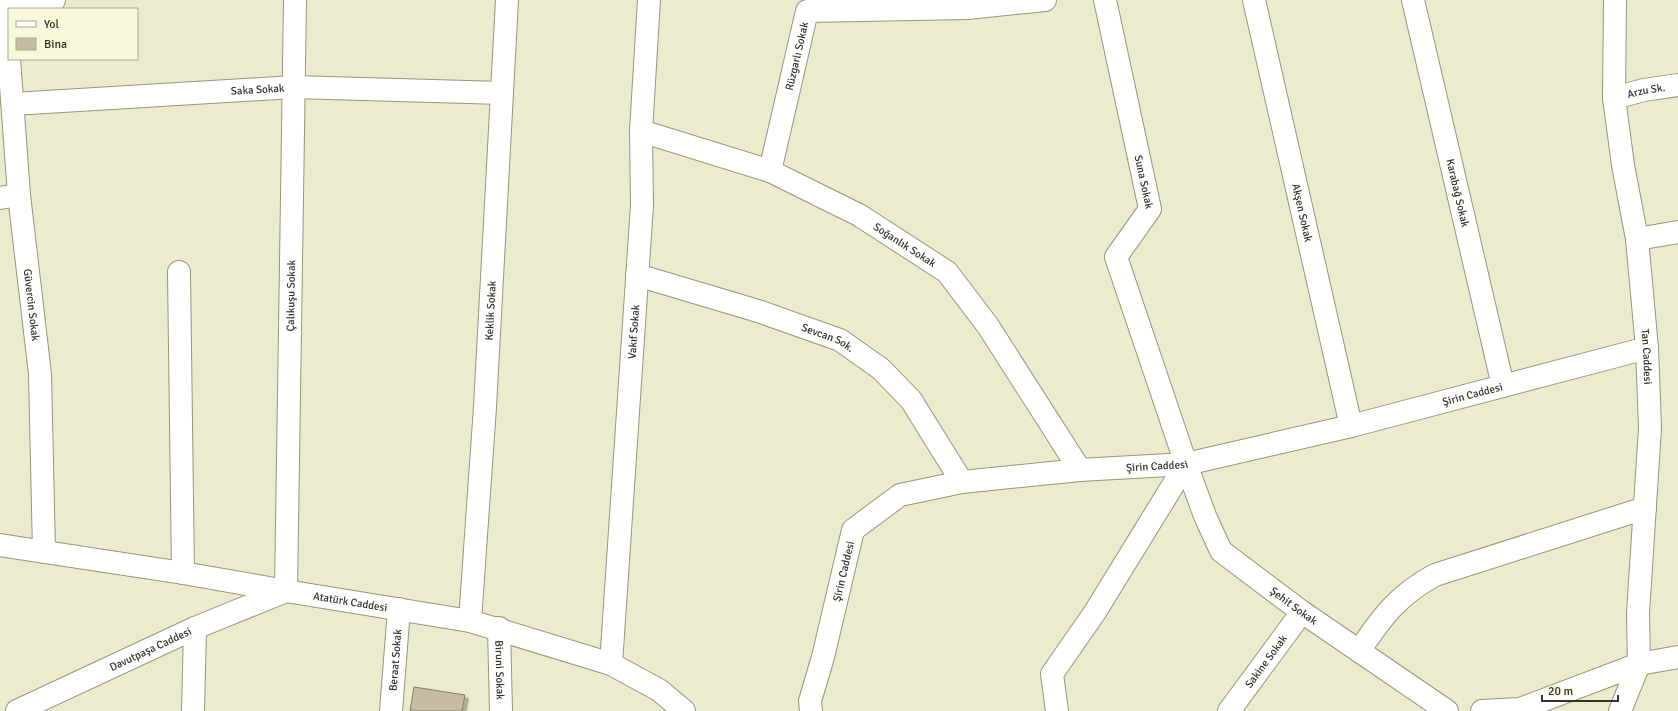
<svg xmlns="http://www.w3.org/2000/svg" width="1678" height="711" font-family="Signika,sans-serif">
  <defs>
    <filter id="shadow"><feDropShadow dx="3.5" dy="3.5" stdDeviation="0" flood-color="#0004"/></filter>
  </defs>
  <rect width="100%" height="100%" fill="#ebebce"/>
  <!-- building -->
  <polygon fill="#c6bca1" stroke="#857b62" filter="url(#shadow)" points="414,687 465,695 462,711 410,711"/>
  <g fill="none" stroke-linecap="round" stroke-linejoin="round">
    <!-- street casing -->
    <g stroke="#96967b" stroke-width="24">
      <g id="street">
        <path id="s1" d="M1105,0L1150,209L1116,257L1186,464L1205,516L1221,551L1302,612L1447,711"/>
        <path id="s2" d="M1254,0L1351,426"/>
        <path id="s3" d="M1413,0L1503,386"/>
        <polyline points="5,8 9,58"/>
        <polyline points="0,9 54,0"/>
        <path id="s4" d="M9,59L19,195L40,374L44,552"/>
        <path id="s5" d="M1614,98L1644,90L1678,85"/>
        <path id="s6" d="M13,104L294,87L502,93"/>
        <path id="s7" d="M641,131L770,171L859,215L947,272L988,326L1080,470"/>
        <path id="s8" d="M770,171L807,11L968,8L1045,0"/>
        <polyline points="0,198 19,195"/>
        <polyline points="1637,239 1678,232"/>
        <polyline points="179,272 183,573"/>
        <path id="s9" d="M637,275L758,311L840,340L881,369L911,400L962,482"/>
        <path id="s10" d="M470,621L485,407L507,0"/>
        <path id="s11" d="M499,628L501,711"/>
        <path d="M1359,651C1382,617 1398,595 1435,575L1645,508"/>
        <path id="s12" d="M611,664L642,205L641,131L649,0"/>
        <path id="s13" d="M17,711L195,628L286,591L295,0"/>
        <polyline points="193,711 195,628"/>
        <path id="s14" d="M391,711L399,609"/>
        <path id="s15" d="M811,711L810,701L823,657L853,530L900,495L962,482L1080,470L1186,464L1351,426L1647,348"/>
        <polyline points="1057,711 1052,674 1095,612 1186,464"/>
        <path id="s16" d="M1229,711L1302,612"/>
        <polyline points="1482,711 1520,709 1639,664 1678,657"/>
      </g>
    </g>
    <!-- secondary casing -->
    <g stroke="#96967b" stroke-width="24">
      <g id="secondary">
        <path id="s17" d="M1615,0L1614,98L1623,165L1637,239L1647,348L1650,428L1638,613L1639,664L1620,711"/>
        <path id="s18" d="M0,545L183,573L286,591L470,621L611,664L659,690L684,711"/>
      </g>
    </g>
    <!-- street -->
    <use href="#street" stroke="#fff" stroke-width="22"/>
    <!-- secondary -->
    <use href="#secondary" stroke="#fff" stroke-width="22"/>
  </g>
  <g text-anchor="middle" dominant-baseline="central" stroke-width="3" stroke-linejoin="round" paint-order="stroke">
    <!-- street labels -->
    <g font-size="11" fill="#323227" stroke="#f8f8db">
      <text stroke="none"><textPath href="#s8" startOffset="118">Rüzgarlı Sokak</textPath></text>
      <text stroke="none"><textPath href="#s6" startOffset="245">Saka Sokak</textPath></text>
      <text stroke="none"><textPath href="#s5" startOffset="33">Arzu Sk.</textPath></text>
      <text stroke="none"><textPath href="#s1" startOffset="186">Suna Sokak</textPath></text>
      <text stroke="none"><textPath href="#s3" startOffset="198">Karabağ Sokak</textPath></text>
      <text stroke="none"><textPath href="#s2" startOffset="218">Akşen Sokak</textPath></text>
      <text stroke="none"><textPath href="#s7" startOffset="289">Soğanlık Sokak</textPath></text>
      <text stroke="none"><textPath href="#s13" startOffset="590">Çalıkuşu Sokak</textPath></text>
      <text stroke="none"><textPath href="#s4" startOffset="247">Güvercin Sokak</textPath></text>
      <text stroke="none"><textPath href="#s10" startOffset="311">Keklik Sokak</textPath></text>
      <text stroke="none"><textPath href="#s12" startOffset="333">Vakıf Sokak</textPath></text>
      <text stroke="none"><textPath href="#s9" startOffset="201">Sevcan Sok.</textPath></text>
      <text stroke="none"><textPath href="#s17" startOffset="359">Tan Caddesi</textPath></text>
      <text stroke="none"><textPath href="#s15" startOffset="828">Şirin Caddesi</textPath></text>
      <text stroke="none"><textPath href="#s15" startOffset="504">Şirin Caddesi</textPath></text>
      <text stroke="none"><textPath href="#s15" startOffset="144">Şirin Caddesi</textPath></text>
      <text stroke="none"><textPath href="#s18" startOffset="355">Atatürk Caddesi</textPath></text>
      <text stroke="none"><textPath href="#s1" startOffset="676">Şehit Sokak</textPath></text>
      <text stroke="none"><textPath href="#s13" startOffset="147">Davutpaşa Caddesi</textPath></text>
      <text stroke="none"><textPath href="#s14" startOffset="51">Beraat Sokak</textPath></text>
      <text stroke="none"><textPath href="#s16" startOffset="62">Sakine Sokak</textPath></text>
      <text stroke="none"><textPath href="#s11" startOffset="42">Biruni Sokak</textPath></text>
    </g>
  </g>
  <!-- legend -->
  <rect x="8" y="8" width="130" height="52" fill="#f8f8db" stroke="#a9a993"/>
  <rect x="16" y="21" width="20" height="6" fill="#ffffff" stroke="#a9a993"/>
  <text x="44" y="28" font-size="12" fill="#323227">Yol</text>
  <rect x="16" y="38" width="20" height="12" fill="#c6bca1" stroke="#a9a993"/>
  <text x="44" y="48" font-size="12" fill="#323227">Bina</text>
  <!-- scale -->
  <path d="M1542 695v6h76v-6" fill="none" stroke="#323227" stroke-width="2"/>
  <text x="1548" y="695" font-size="12" fill="#323227" stroke="#f8f8db" stroke-width="3" paint-order="stroke">20 m</text>
</svg>
